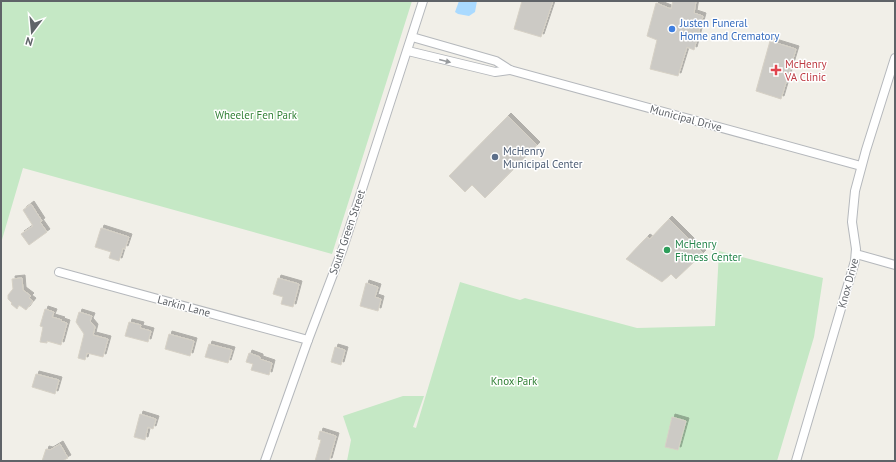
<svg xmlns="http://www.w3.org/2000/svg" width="896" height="462" font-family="'PT Sans',sans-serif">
  <defs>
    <filter id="shadow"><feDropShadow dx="3" dy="-3" stdDeviation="0" flood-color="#0004"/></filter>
  </defs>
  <rect width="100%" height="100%" fill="#f1efe8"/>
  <!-- green -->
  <g fill="#c5e8c5">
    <polygon points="1,1 412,1 332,254 23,168 1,243"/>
    <polygon points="719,251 823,278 814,337 777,461 347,461 351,440 343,416 403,396 424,396 413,427 416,428 460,282 520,300 525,298 637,328 715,326"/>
  </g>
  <!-- water -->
  <polygon fill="#aadaff" points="459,1 477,1 475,12 469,16 458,14 455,12"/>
  <!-- building -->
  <g fill="#cccac5" stroke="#d6d1c6" filter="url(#shadow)">
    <polygon points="522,1 553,1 541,37 514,29"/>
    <polygon points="673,1 696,1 694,13 703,16 694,50 687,47 678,76 650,69 657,40 647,36 656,3 671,9"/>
    <polygon points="770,41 796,49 781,99 756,91"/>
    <polygon points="508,116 537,145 485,198 472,185 465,192 449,176"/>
    <polygon points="31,204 42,221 40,222 47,232 29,245 21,234 33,226 23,210"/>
    <polygon points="669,219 703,253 676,279 671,274 662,282 626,259 647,237 650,239"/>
    <polygon points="101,228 129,237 125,249 123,248 119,261 109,258 111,252 95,247"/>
    <polygon points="22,278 23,290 31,296 29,298 33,301 26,310 19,305 17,309 11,304 12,303 8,299 8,295 13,289 12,279"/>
    <polygon points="278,278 299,284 293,307 281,304 283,297 273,294"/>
    <polygon points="366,283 378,287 375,297 381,299 378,311 360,306"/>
    <polygon points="45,309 54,312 52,317 62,320 61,321 67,323 61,345 47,341 47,343 40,342 43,327 40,326"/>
    <polygon points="79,312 92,316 90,321 95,327 93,335 108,339 103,357 87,353 85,360 78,358 84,334 76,322"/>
    <polygon points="129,322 141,325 140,328 151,331 148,342 125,336"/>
    <polygon points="169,334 194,341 190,356 165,349"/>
    <polygon points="209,344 232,350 228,363 205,357"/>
    <polygon points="335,347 345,350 341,365 331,362"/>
    <polygon points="249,353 260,357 260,359 272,363 269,375 251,370 253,364 246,362"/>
    <polygon points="36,374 59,380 55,394 32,387"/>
    <polygon points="140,414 156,419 153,429 148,427 145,440 134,437"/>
    <polygon points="672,417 686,421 678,450 665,447"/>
    <polygon points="320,431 336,436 329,461 315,461 321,440 318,439"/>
    <polygon points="60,444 68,458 62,461 42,461 46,449 50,450"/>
  </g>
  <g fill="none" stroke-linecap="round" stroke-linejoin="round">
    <!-- minor casing -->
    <g stroke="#b5b8bc" stroke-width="10">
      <g id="minor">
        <polyline points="412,37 496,61 510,70 861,166"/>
        <polyline points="408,51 495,72 510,70"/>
        <polyline points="856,254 895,265"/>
        <polyline points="59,272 308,340"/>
        <polyline points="265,461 308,340 343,248 423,1"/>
        <polyline points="796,461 855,261 856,249 852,222 855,191 866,150 895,58"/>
      </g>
    </g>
    <!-- minor -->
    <use href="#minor" stroke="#fff" stroke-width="8"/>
  </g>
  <!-- one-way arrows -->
  <defs><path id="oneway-solid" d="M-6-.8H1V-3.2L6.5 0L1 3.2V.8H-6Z"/></defs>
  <use fill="#979a9d" href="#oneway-solid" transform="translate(445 61) rotate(14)"/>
  <!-- markers -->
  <circle fill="#3f7fe0" stroke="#fff" stroke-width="1.5" cx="672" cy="29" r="4"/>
  <path fill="#e0444e" stroke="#fff" stroke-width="1.5" d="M774 64h4v4h4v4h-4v4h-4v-4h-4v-4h4z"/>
  <circle fill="#5c6f8a" stroke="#fff" stroke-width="1.5" cx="495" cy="157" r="4"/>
  <circle fill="#2e9e5b" stroke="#fff" stroke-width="1.5" cx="667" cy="250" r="4"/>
  <g text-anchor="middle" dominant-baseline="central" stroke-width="3" stroke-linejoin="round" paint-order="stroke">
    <!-- shop labels -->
    <g font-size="11" fill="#366cbe" stroke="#fff" text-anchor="start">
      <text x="680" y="23">Justen Funeral<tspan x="680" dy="13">Home and Crematory</tspan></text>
    </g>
    <!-- health labels -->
    <g font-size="11" fill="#be3a42" stroke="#fff" text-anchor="start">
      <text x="785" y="64">McHenry<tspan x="785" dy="13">VA Clinic</tspan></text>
    </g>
    <!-- park labels -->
    <g font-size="11" fill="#348238" stroke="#fff">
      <text x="256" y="115">Wheeler Fen Park</text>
      <text x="514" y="381">Knox Park</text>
    </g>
    <!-- street labels -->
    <g font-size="11" fill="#5f6368" stroke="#fff">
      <text transform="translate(686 118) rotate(15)">Municipal Drive</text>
      <text transform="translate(347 232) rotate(-71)">South Green Street</text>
      <text transform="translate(848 283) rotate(-75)">Knox Drive</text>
      <text transform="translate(184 306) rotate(15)">Larkin Lane</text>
    </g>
    <!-- service labels -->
    <g font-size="11" fill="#4e5e75" stroke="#fff" text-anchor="start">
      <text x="503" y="151">McHenry<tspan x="503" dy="13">Municipal Center</tspan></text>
    </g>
    <!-- leisure labels -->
    <g font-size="11" fill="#27864d" stroke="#fff" text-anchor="start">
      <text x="675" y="244">McHenry<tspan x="675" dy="13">Fitness Center</tspan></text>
    </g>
  </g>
  <!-- border -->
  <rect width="896" height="462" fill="none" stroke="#5f6368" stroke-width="4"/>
  <!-- north arrow -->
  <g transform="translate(32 32) rotate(196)" stroke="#ffffff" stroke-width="3" paint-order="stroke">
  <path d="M0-3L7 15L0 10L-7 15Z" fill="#5f6368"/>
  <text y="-6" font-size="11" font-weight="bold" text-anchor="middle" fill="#5f6368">N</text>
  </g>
</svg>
